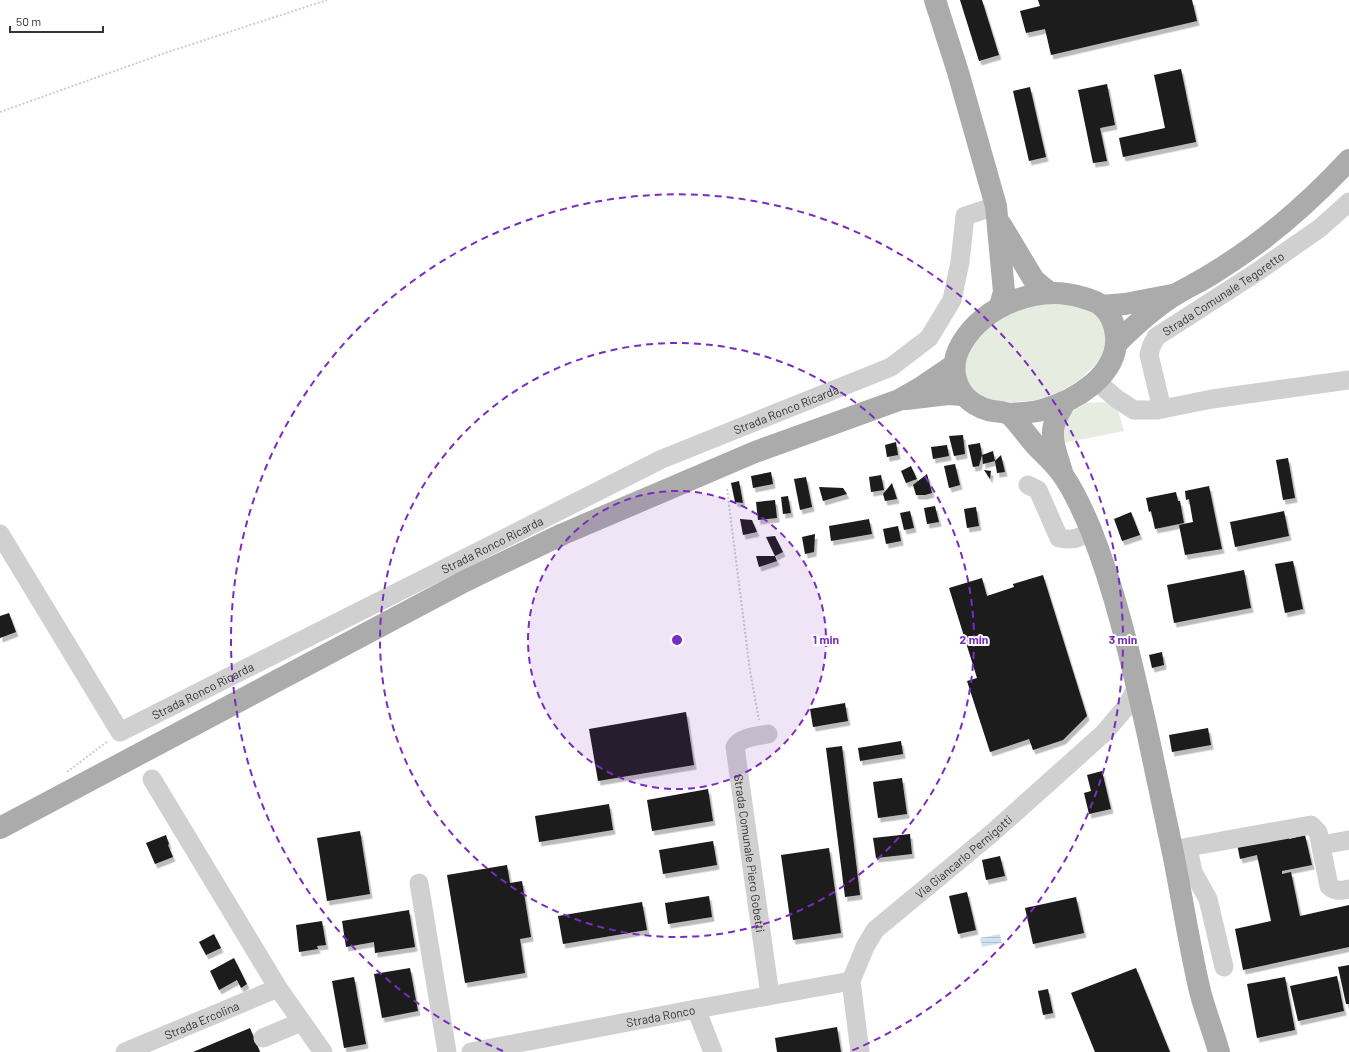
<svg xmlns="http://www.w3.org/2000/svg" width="1349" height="1052" font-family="Barlow,sans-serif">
  <defs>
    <pattern id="water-rules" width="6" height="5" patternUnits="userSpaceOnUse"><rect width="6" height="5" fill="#cfe2ee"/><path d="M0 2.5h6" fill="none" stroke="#b2c2cd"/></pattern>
    <filter id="shadow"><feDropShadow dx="2.5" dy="4.5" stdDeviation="0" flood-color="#0004"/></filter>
  </defs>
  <rect width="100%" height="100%" fill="#fff"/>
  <!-- grass -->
  <g fill="#e6ecdf">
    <polygon points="1061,302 1081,305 1100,318 1107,339 1101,359 1095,365 1078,381 1059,392 1037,400 1014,402 996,401 987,400 975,393 964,376 966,351 990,325 1014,310 1036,304"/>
    <polygon points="1105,402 1118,410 1124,431 1063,443 1062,425 1068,414 1086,403"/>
  </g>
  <!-- water -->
  <polygon fill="url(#water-rules)" points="1000,934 1002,943 982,947 980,938"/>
  <!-- building -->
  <g fill="#1a1a1a" filter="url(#shadow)">
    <polygon points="960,0 982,0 999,55 979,61"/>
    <polygon points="1038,0 1192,0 1197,21 1051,55 1045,29 1026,33 1020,11 1040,6"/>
    <polygon points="1181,69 1196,142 1123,157 1119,138 1165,128 1154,75"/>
    <polygon points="1107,84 1115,125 1100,128 1107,161 1093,163 1078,90"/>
    <polygon points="1030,87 1046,157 1029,161 1013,91"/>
    <polygon points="963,435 965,454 954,456 949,436"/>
    <polygon points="896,442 898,455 887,457 885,445"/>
    <polygon points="980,443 982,455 979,466 973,467 968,445"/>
    <polygon points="947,445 949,456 933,459 931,447"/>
    <polygon points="993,451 995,461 983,464 982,455"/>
    <polygon points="1001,455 1005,472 997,473 995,461"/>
    <polygon points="1288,458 1295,498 1283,500 1276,460"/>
    <polygon points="955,464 960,485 949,488 944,466"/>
    <polygon points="911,466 917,479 906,483 901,471"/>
    <polygon points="984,470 991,471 990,479"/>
    <polygon points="771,472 773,484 753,488 751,476"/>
    <polygon points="927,474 932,493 925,495 916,495 913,485"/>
    <polygon points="881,475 884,490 871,492 869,477"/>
    <polygon points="806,477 812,507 800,510 794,479"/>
    <polygon points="739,481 743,503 735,502 731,483"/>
    <polygon points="892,483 897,499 885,501 883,494"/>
    <polygon points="1209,486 1222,549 1185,555 1179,525 1193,522 1189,499 1186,500 1185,491"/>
    <polygon points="819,487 843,488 847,494 823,501"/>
    <polygon points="1176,492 1178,501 1180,501 1184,523 1155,529 1151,511 1149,512 1146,498"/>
    <polygon points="788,496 791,513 783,514 781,497"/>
    <polygon points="775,500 777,518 758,520 756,502"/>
    <polygon points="935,506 939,522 927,524 924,508"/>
    <polygon points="976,507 979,526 967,528 964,509"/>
    <polygon points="910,511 914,528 904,530 900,513"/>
    <polygon points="1284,511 1289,536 1235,547 1230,522"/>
    <polygon points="1131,512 1140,535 1122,541 1114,519"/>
    <polygon points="740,519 752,520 757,532 743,535"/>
    <polygon points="869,519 872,534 831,541 829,526"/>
    <polygon points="898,526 901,541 886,544 883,529"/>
    <polygon points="815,534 814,552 805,554 802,537"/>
    <polygon points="775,536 783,552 775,556 766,537"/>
    <polygon points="756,556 775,556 777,561 759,567"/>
    <polygon points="1293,561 1303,609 1285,613 1275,564"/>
    <polygon points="1244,570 1251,608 1174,623 1167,585"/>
    <polygon points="1043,575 1087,716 1063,740 1033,750 1029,739 990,752 967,681 977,678 949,588 982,578 987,596 1014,587 1013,584"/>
    <polygon points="9,613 16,632 0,638 0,616"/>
    <polygon points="1162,652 1164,665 1152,668 1149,655"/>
    <polygon points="845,703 848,721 813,727 810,709"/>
    <polygon points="686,712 694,765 598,781 589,729"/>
    <polygon points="1208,728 1211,745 1172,752 1169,735"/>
    <polygon points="901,741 903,754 860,761 858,748"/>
    <polygon points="842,746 860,895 845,897 826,748"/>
    <polygon points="1102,771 1111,809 1089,814 1084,793 1091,791 1087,775"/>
    <polygon points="902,778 907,814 878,818 873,782"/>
    <polygon points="708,789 713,821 652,831 647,800"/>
    <polygon points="609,804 613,830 539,842 535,816"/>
    <polygon points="360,831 370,894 327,901 317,838"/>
    <polygon points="910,834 912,854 876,858 873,838"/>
    <polygon points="166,835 169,844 168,845 173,857 155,864 146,843"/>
    <polygon points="1305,835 1312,865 1282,871 1282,874 1291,872 1300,916 1349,905 1349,947 1243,970 1235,929 1271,921 1257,855 1240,859 1237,844 1289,837 1289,839"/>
    <polygon points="713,841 717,865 663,874 659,850"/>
    <polygon points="829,848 841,933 793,940 781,855"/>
    <polygon points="1000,856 1005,876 986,880 982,860"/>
    <polygon points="507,865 510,883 522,881 531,937 520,939 525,973 465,983 447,875"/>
    <polygon points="967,892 976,930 958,934 949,896"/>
    <polygon points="709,896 712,917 668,924 665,903"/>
    <polygon points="1076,897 1084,933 1033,944 1025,908"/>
    <polygon points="642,902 647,930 563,944 558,916"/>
    <polygon points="409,910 415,947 375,953 374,942 346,947 342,921"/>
    <polygon points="322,921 326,945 317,946 318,949 299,952 296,925"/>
    <polygon points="214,934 221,948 206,955 199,942"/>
    <polygon points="234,958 247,984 241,988 237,980 219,990 210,971"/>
    <polygon points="1349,965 1349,1004 1346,1004 1338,967"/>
    <polygon points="410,968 418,1011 382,1018 374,974"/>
    <polygon points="1136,968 1170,1052 1095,1052 1071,993"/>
    <polygon points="1337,976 1344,1011 1298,1021 1290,986"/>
    <polygon points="354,977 366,1044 344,1048 332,981"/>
    <polygon points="1285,977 1295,1030 1257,1038 1247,984"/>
    <polygon points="1048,989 1053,1013 1043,1015 1038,991"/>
    <polygon points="837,1027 841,1052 777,1052 775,1038"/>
    <polygon points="250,1028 260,1052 193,1052"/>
  </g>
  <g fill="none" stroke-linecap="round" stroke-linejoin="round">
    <!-- path -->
    <g stroke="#cdcdcd" stroke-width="2" stroke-dasharray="2 2" stroke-linecap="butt">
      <polyline points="0,112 165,53 327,0"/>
      <polyline points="727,489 750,671 759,720"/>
      <polyline points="67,772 108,741"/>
    </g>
    <!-- minor -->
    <g stroke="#d0d0d0" stroke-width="19">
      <polyline points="1096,381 1117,399 1134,410 1157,410 1212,399 1349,380"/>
      <path id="s1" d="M1162,409L1149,355L1151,347L1156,337L1254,274L1320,228L1349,202"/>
      <path d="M1028,485L1038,490L1059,538C1075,541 1078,538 1091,531"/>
      <path id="s2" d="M0,534L120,732L662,459L891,367L929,338L952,300L960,262L965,216L996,206"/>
      <path id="s3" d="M768,734C757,736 740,737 735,747L770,995"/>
      <polyline points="152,779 278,988 323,1052"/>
      <polyline points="1321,845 1349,840"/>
      <polyline points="1188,847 1193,872 1208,899 1224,967"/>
      <path d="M1172,850L1311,825L1318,832L1329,886C1335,892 1342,891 1349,889"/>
      <polyline points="419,883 447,1052"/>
      <polyline points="696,1009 713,1052"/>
      <polyline points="263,1038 301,1022"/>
      <path id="s4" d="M125,1052L278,988"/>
      <path id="s5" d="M471,1052L696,1009L851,981"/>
      <path id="s6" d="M860,1052L851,981L865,947L875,930L991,834L1104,733L1126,707L1137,687"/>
    </g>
    <!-- major -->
    <g stroke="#ababab" stroke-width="22">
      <polyline points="935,0 958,72 996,206 1004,292 1000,306"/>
      <polyline points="1001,225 1034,280 1050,293"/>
      <polyline points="1102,306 1125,304 1172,295"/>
      <path d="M1117,343C1135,325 1156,306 1178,293C1190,286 1203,280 1215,272C1264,242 1310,202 1349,160"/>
      <polyline points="906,399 948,394 963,395"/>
      <path d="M1008,414C1020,413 1031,413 1042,410C1075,401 1119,375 1116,336C1115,325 1110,313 1102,306C1096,301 1088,299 1081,297C1038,284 985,305 962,343C956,353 953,363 955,375C958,393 971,405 988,410C994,412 1004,411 1010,415C1016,420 1026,434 1032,441C1041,452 1054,462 1062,474C1074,490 1083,511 1091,530C1116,593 1131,660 1146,726C1155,768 1164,811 1173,853C1182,898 1189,943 1199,987C1204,1009 1213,1030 1219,1052"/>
      <path d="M1062,472C1058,458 1050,440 1054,425C1056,417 1061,409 1065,402"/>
      <polyline points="0,828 465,581 563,534 755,452 899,400 920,388 954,365"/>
    </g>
  </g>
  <!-- distance rings -->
  <circle cx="677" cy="640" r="149" fill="#7b2cbf" fill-opacity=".12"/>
  <g fill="none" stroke="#7b2cbf" stroke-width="2" stroke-dasharray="7 5">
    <circle cx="677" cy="640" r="149"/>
    <circle cx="677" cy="640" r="297"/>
    <path d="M503 1051A446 446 0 1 1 851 1051"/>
  </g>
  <g text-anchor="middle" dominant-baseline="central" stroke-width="4" stroke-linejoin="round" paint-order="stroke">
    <!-- street labels -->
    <g font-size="12" fill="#333" stroke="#fff">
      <text stroke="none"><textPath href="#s1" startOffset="155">Strada Comunale Tegoretto</textPath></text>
      <text stroke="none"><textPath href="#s2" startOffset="972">Strada Ronco Ricarda</textPath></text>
      <text stroke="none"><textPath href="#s2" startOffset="648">Strada Ronco Ricarda</textPath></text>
      <text stroke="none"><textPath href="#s2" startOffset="324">Strada Ronco Ricarda</textPath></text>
      <text stroke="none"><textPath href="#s3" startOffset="144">Strada Comunale Piero Gobetti</textPath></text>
      <text stroke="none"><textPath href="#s6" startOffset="243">Via Giancarlo Pernigotti</textPath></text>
      <text stroke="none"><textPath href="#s5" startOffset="193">Strada Ronco</textPath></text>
      <text stroke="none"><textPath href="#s4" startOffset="83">Strada Ercolina</textPath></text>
    </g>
  </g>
  <circle cx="677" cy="640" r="6" fill="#7b2cbf" stroke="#fff" stroke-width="2"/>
  <g font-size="12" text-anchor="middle" font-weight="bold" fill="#7b2cbf" stroke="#fff" stroke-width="4" stroke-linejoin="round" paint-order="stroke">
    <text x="826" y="644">1 min</text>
    <text x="974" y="644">2 min</text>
    <text x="1123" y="644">3 min</text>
  </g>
  <!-- scale -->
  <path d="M10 26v6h93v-6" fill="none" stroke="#333333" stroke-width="2"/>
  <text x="16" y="26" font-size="12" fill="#333333" stroke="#ffffff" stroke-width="3" paint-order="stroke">50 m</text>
</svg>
